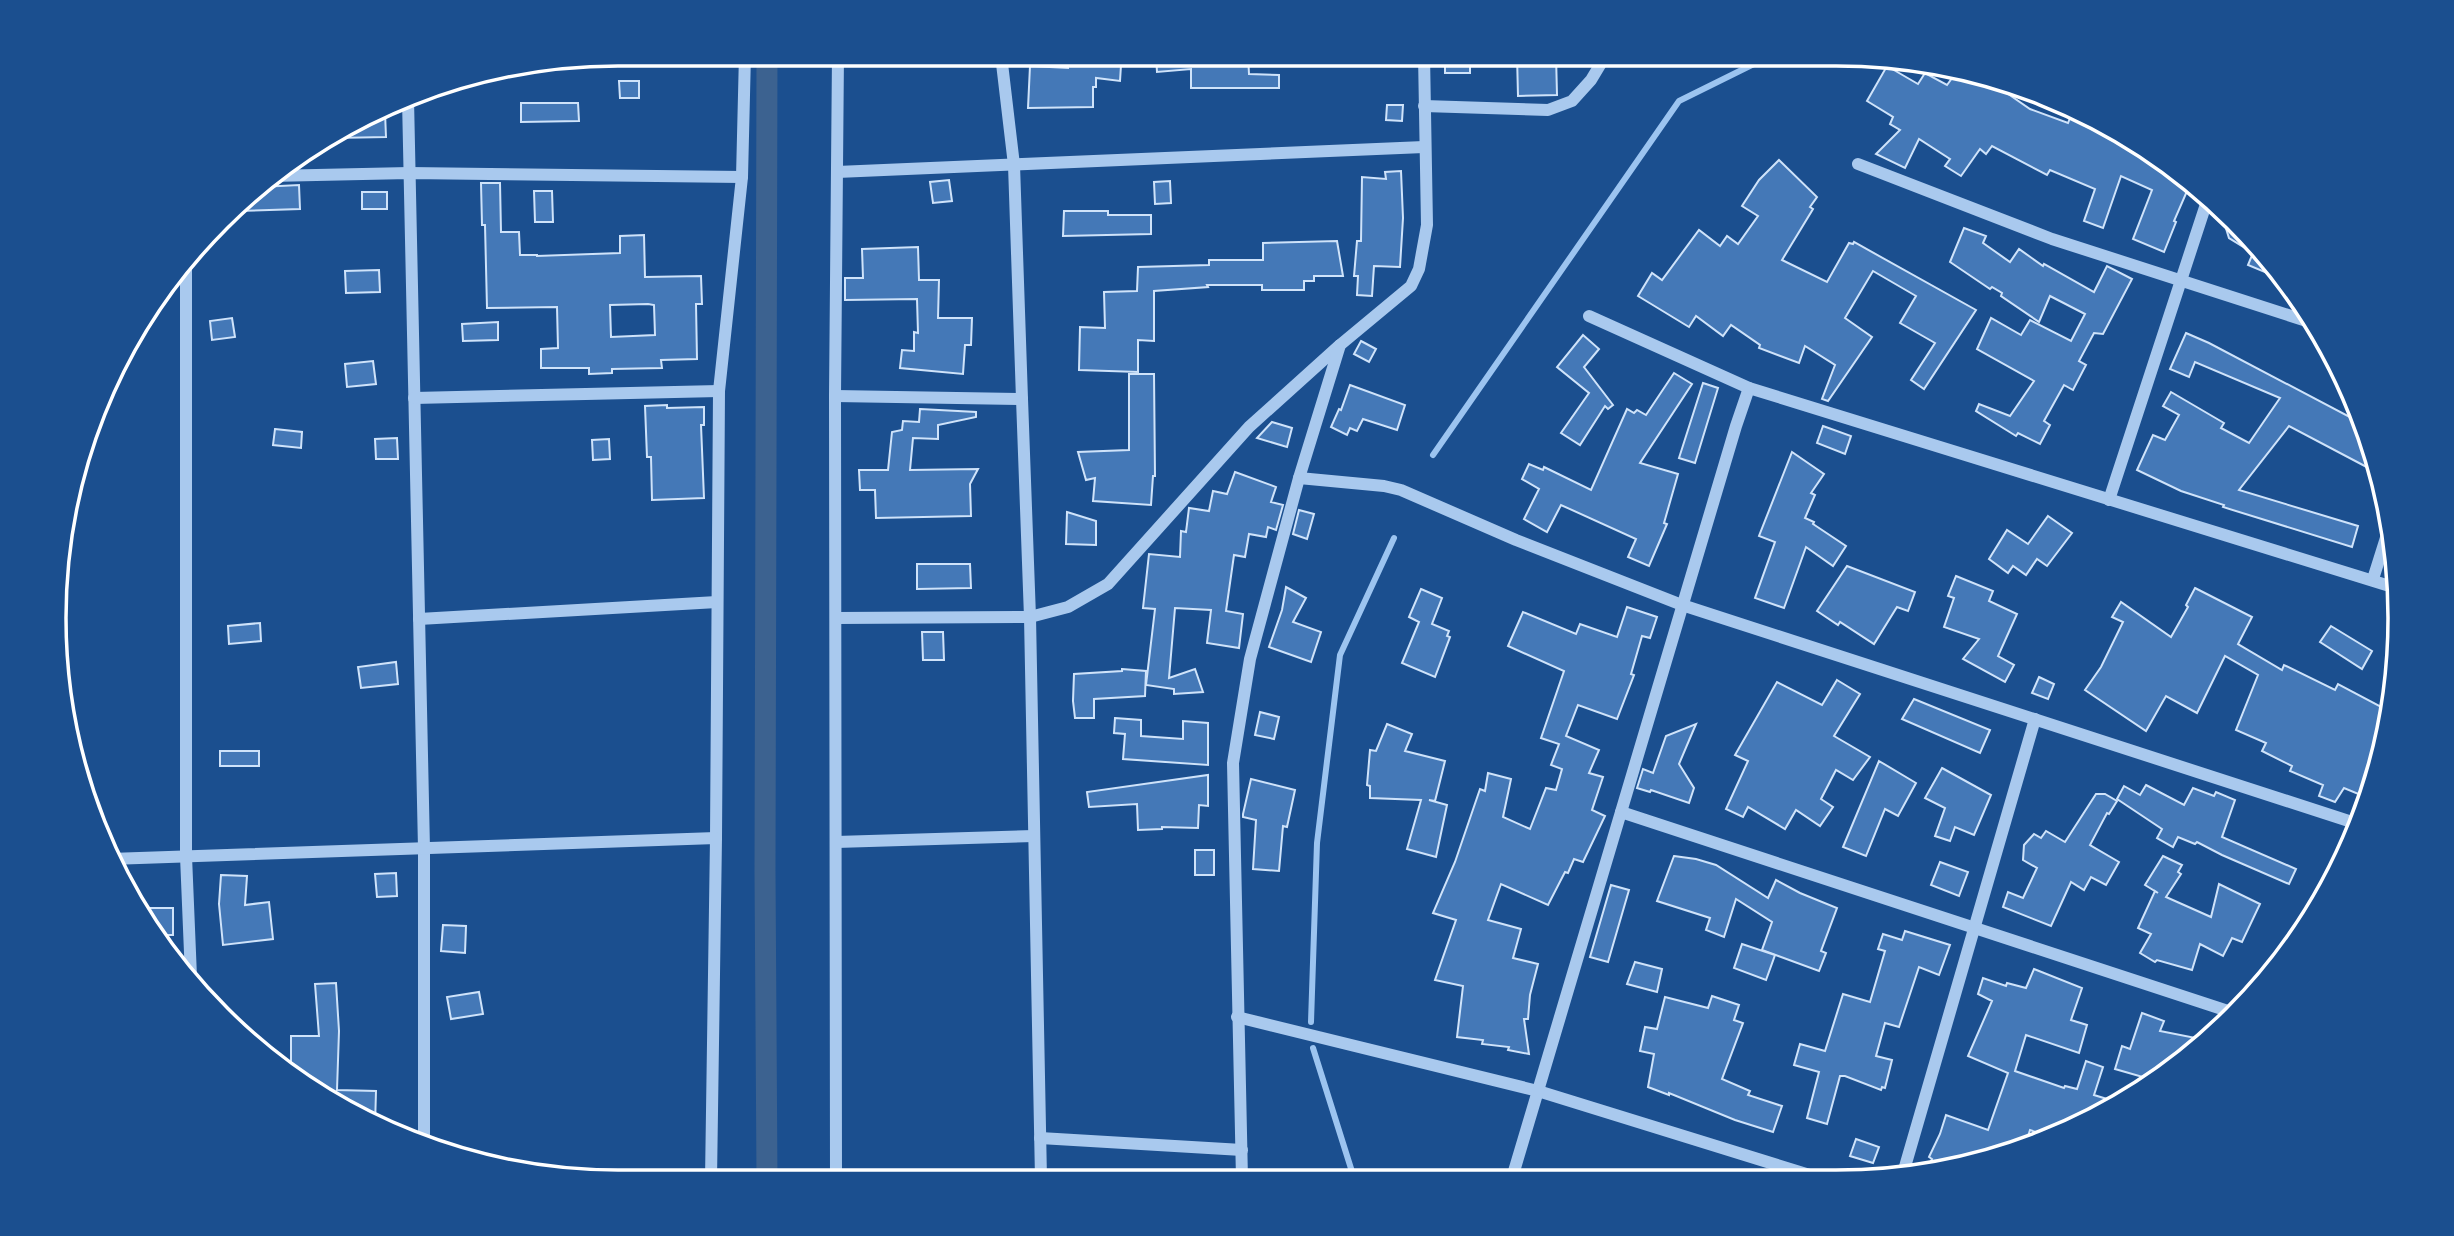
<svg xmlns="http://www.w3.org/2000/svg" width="2454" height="1236" font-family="Signika,sans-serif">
  <rect width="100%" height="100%" fill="#1b4f8f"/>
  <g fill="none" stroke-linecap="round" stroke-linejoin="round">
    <!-- stream -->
    <g stroke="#9cc4f0" stroke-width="6">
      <polyline points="1433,455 1679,101 1772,55"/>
      <polyline points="1311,1022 1317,843 1340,655 1394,538"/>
      <polyline points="1313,1048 1354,1178"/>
    </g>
    <!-- canal -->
    <polyline stroke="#3c6290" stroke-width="21" points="767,54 765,871 767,1180"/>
  </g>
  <!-- building -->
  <g fill="#4478b7" stroke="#cfe3fa" stroke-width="2" fill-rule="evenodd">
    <polygon points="1156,55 1248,55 1249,74 1279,75 1279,88 1191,88 1191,69 1157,72"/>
    <polygon points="1517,55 1556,55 1557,95 1518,96"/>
    <rect x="1445" y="57" width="25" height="16"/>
    <polygon points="1099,62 1121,65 1120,81 1096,78 1096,87 1093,87 1093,107 1028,108 1030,66 1068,68 1068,63"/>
    <polygon points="1887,66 1918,84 1925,73 1947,85 1958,70 1982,73 2009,84 2004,91 2030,109 2068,123 2074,108 2085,112 2139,146 2136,153 2185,176 2191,182 2174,221 2176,222 2164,252 2133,239 2152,190 2121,176 2103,228 2084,221 2095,189 2050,170 2047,175 1992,146 1986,154 1980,149 1961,176 1945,166 1950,159 1919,139 1905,168 1876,154 1900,130 1890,124 1893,117 1867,101"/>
    <polygon points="619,81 639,81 639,98 620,98"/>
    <polygon points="521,103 578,103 579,121 521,122"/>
    <polygon points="1387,105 1403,105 1402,121 1386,120"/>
    <polygon points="385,112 386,137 336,138 346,132"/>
    <polygon points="1779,160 1817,197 1810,207 1813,209 1782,260 1827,282 1849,243 1853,244 1854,242 1976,310 1924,389 1911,380 1935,343 1900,323 1916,296 1873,271 1845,318 1872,337 1828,401 1822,399 1835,365 1805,346 1799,363 1759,348 1760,345 1731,325 1723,336 1696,316 1689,327 1638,296 1652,273 1662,280 1699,230 1720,246 1727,236 1738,244 1758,216 1742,206 1759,180"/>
    <polygon points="1401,171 1403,218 1400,267 1374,266 1372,296 1357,295 1358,276 1354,276 1357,241 1361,241 1362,177 1386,179 1385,172"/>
    <polygon points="949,180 952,201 933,203 930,182"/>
    <polygon points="1170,181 1171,203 1155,204 1154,182"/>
    <path d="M481,183H500L501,232H519L520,255H537V256L620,253V236L644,235L645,277L701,276L702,304H696L697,359L661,360L662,368L612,369V373L589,374V368H541V349L558,348L557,307L487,308L485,225H482ZM648,304L654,305L655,335L611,337L610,305Z"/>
    <polygon points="299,185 300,209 238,211 260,187"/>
    <polygon points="534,191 552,191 553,222 535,222"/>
    <rect x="362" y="192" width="25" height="17"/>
    <polygon points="2220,209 2260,246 2284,280 2248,265 2253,253 2229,238"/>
    <polygon points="1064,211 1108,211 1108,215 1151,215 1151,234 1063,236"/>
    <polygon points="1964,228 1986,236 1983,243 2010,262 2019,249 2043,266 2044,264 2094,292 2107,266 2132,279 2103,334 2094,333 2079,361 2086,365 2073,390 2064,385 2044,421 2050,425 2040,444 2018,433 2016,436 1976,411 1979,404 2010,416 2034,381 1977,349 1991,318 2021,335 2030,320 2071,341 2085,314 2050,296 2039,322 2001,296 2002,293 1992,287 1990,289 1950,262"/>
    <polygon points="1337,241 1343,276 1314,276 1314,281 1304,281 1304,290 1262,290 1262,285 1207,285 1208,287 1154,291 1154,341 1138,340 1138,372 1079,370 1080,327 1105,328 1104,292 1137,291 1138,267 1209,265 1209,260 1263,260 1263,243"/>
    <polygon points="918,247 919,280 939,280 938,318 972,318 971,345 965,345 963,374 900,368 902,350 914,351 914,332 918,333 917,299 845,300 845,278 863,278 862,249"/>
    <polygon points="379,270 380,292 346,293 345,271"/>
    <polygon points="232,318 235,337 212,340 210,321"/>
    <polygon points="498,322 498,340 463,341 462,324"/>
    <polygon points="2186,333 2209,343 2365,425 2370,436 2378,473 2289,426 2239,490 2358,526 2352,547 2223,507 2224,505 2181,491 2137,470 2153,435 2165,440 2179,415 2163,406 2171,392 2224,423 2221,428 2249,443 2280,398 2195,362 2189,377 2170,369"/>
    <polygon points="1583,335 1599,349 1584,367 1613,405 1608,409 1605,406 1580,445 1561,433 1589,393 1557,367"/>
    <polygon points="1361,341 1376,349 1369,362 1354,354"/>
    <polygon points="373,361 376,384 347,387 345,364"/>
    <polygon points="1674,373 1692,384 1640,463 1678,474 1664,523 1667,524 1649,566 1628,557 1636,539 1561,505 1547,532 1524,519 1539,489 1522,479 1529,464 1543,470 1544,467 1591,490 1627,409 1634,413 1637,410 1646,415"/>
    <polygon points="1129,374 1154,374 1155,476 1153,476 1151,505 1093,501 1095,478 1086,480 1078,452 1129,450"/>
    <polygon points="1703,383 1718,388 1695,463 1679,458"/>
    <polygon points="1350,385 1405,405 1397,430 1363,419 1357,431 1350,428 1347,435 1331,427 1339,409 1341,410"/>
    <polygon points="667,405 667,408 704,407 704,425 701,425 704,498 652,500 651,457 647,457 645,406"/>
    <polygon points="920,409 976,412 976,417 938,425 938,439 913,438 910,470 978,469 970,484 971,516 876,518 875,490 860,490 859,470 888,470 892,432 902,430 903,421 919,422"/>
    <polygon points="1272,422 1292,428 1287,447 1257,438"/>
    <polygon points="1823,426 1851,436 1845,454 1817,443"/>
    <polygon points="275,429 302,432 301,448 273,445"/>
    <polygon points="397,438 398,459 376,459 375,439"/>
    <polygon points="609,439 610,459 593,460 592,440"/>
    <polygon points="1792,452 1824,474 1811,493 1815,495 1805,518 1814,522 1813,524 1846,546 1833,566 1806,547 1784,608 1755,598 1775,542 1759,536"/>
    <polygon points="1235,472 1276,487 1271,502 1283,505 1276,530 1268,527 1266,537 1249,534 1245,557 1234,555 1226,611 1243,614 1239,648 1207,643 1211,610 1175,608 1169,678 1195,669 1203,692 1174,694 1174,689 1146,685 1155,609 1143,608 1149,554 1180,557 1181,531 1186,532 1189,508 1209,511 1213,491 1227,494"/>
    <polygon points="1299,510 1314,514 1307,539 1293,534"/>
    <polygon points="1067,512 1096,521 1096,545 1066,544"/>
    <polygon points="2048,516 2072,533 2047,566 2037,559 2026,575 2013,566 2008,573 1989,559 2007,530 2028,544"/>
    <polygon points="917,564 970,564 971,588 917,589"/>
    <polygon points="1847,566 1915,592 1908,611 1897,607 1874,644 1840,622 1838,625 1817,611"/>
    <polygon points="1956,576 1993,591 1989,601 2017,614 1998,656 2014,665 2005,682 1963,659 1979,639 1944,627 1954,598 1948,596"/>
    <polygon points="1286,587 1306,598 1293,622 1321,632 1311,662 1269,647 1282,610"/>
    <polygon points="2195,588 2252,617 2238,644 2282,670 2284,665 2335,690 2338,684 2389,711 2381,764 2368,798 2344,788 2335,802 2319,796 2323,785 2290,771 2292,766 2262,751 2266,743 2236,730 2258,675 2225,656 2197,713 2166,696 2146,731 2085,690 2101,667 2123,622 2112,617 2121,602 2171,637 2188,607 2186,605"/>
    <polygon points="1421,589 1442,598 1432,624 1449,631 1447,636 1450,637 1435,677 1402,663 1419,622 1409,617"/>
    <polygon points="1627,607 1657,617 1650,638 1642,636 1631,674 1634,675 1617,719 1578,705 1566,736 1599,750 1589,773 1603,777 1592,810 1605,816 1583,862 1574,859 1568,873 1565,872 1548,905 1501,884 1488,920 1521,929 1513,958 1538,964 1530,995 1528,1019 1524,1019 1529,1054 1508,1050 1509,1047 1482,1044 1483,1040 1457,1037 1463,986 1435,980 1456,920 1433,913 1455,862 1480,789 1485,791 1488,773 1511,779 1503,817 1530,829 1546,788 1556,790 1562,769 1551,765 1559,744 1541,738 1564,671 1508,646 1523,612 1576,634 1580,624 1617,637"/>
    <polygon points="260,623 261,641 229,644 228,626"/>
    <polygon points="2331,626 2372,651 2362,669 2320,642"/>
    <polygon points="922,632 943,632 944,660 923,660"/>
    <polygon points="396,662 398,684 361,688 358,667"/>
    <polygon points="1122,669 1146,671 1145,696 1094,699 1094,718 1075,718 1073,701 1074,674 1122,671"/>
    <polygon points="2039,677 2054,684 2048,699 2032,693"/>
    <polygon points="1837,680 1860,694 1834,736 1870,757 1853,780 1836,770 1821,799 1833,807 1820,826 1796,810 1785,829 1748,807 1743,817 1726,809 1748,761 1735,755 1777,682 1822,705"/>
    <polygon points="1914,699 1990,730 1980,753 1902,719"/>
    <polygon points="1260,712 1279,717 1274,739 1255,735"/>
    <polygon points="1115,718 1141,720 1141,736 1183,739 1183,721 1208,723 1208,765 1123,759 1125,734 1114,733"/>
    <polygon points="1387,724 1412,734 1405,751 1445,761 1435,801 1429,800 1447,805 1436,857 1407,849 1421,800 1370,798 1370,786 1367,785 1370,750 1376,751"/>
    <polygon points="1696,724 1679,764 1694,788 1689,803 1651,790 1650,792 1637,788 1643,769 1653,773 1666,736"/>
    <rect x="220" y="751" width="39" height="15"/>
    <polygon points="1879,761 1916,783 1898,816 1885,809 1866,856 1843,847"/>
    <polygon points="1942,768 1991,795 1974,835 1955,827 1950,841 1935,836 1945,808 1925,798"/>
    <polygon points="1208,775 1208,806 1199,805 1198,828 1162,827 1162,829 1138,830 1137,804 1089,807 1087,792"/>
    <polygon points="1251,779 1295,790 1287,827 1283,826 1279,871 1253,869 1256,820 1243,817 1243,814"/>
    <polygon points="2146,785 2184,805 2193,788 2214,796 2216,792 2235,800 2222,837 2296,869 2289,884 2222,855 2197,842 2195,844 2178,837 2173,847 2157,838 2162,829 2117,799 2124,786 2140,795"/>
    <polygon points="2096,794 2105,794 2117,801 2109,814 2107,813 2090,845 2119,862 2106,885 2091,877 2084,890 2071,882 2051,926 2003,907 2008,892 2023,898 2037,868 2023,860 2024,845 2034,834 2041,838 2046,831 2065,842"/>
    <rect x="1195" y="850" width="19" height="25"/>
    <polygon points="1674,856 1696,859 1716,865 1768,898 1776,880 1800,893 1837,908 1821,951 1826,953 1819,971 1762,950 1772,922 1736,899 1724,937 1706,930 1710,918 1657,901"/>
    <polygon points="2163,856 2182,865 2178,872 2181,874 2166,897 2211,917 2219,884 2260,904 2242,942 2232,938 2223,956 2200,944 2192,970 2157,960 2155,962 2140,953 2151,934 2138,928 2155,891 2158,893 2145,885"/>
    <polygon points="1940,862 1968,872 1959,896 1931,885"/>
    <polygon points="396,873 397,896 377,897 375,874"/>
    <polygon points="221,875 247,876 245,905 269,902 273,939 223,945 219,904"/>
    <polygon points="1611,885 1629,890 1608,962 1590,957"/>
    <polygon points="141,908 173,908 173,935 161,935"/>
    <polygon points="443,925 466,926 465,953 441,951"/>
    <polygon points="1905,931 1950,945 1939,975 1919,967 1899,1027 1885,1023 1876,1056 1892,1060 1885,1088 1882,1087 1881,1090 1845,1076 1840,1076 1827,1124 1807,1118 1819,1072 1794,1065 1800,1044 1825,1051 1843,994 1870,1002 1885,951 1878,949 1883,934 1902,940"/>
    <polygon points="1742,944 1775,955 1766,980 1734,968"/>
    <polygon points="1635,962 1662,969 1657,992 1627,984"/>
    <polygon points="2034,969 2082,988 2071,1020 2087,1025 2079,1053 2026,1035 2015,1071 2064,1088 2065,1086 2077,1089 2086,1061 2103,1067 2094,1095 2107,1099 2104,1109 2053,1138 2030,1130 2025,1146 1925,1173 1932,1159 1929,1157 1940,1134 1946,1115 1988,1130 2008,1073 1968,1056 1992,1001 1978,994 1983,978 2006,986 2007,983 2026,988"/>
    <polygon points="336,983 339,1031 337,1090 376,1091 375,1126 291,1068 291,1036 319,1036 315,984"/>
    <polygon points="479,992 483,1014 451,1019 447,997"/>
    <polygon points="1712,996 1739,1005 1734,1020 1743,1023 1722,1079 1750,1091 1748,1095 1782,1106 1773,1132 1735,1120 1669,1093 1669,1095 1648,1087 1654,1054 1640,1051 1645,1027 1657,1029 1665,997 1708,1008"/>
    <polygon points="2142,1013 2164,1021 2160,1031 2206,1040 2179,1065 2153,1080 2115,1069 2122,1046 2130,1049"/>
    <polygon points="1856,1139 1879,1147 1873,1163 1850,1156"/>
  </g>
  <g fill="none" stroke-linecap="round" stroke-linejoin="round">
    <!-- minor -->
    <g stroke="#a9c9ee" stroke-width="12">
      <polyline points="1001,55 1014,165 1022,399 1030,617 1041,1179"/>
      <polyline points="408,99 424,849 424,1144"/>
      <polyline points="1424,106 1548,110 1572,101 1591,80 1606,55"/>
      <polyline points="1858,164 2052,239 2316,324"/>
      <polyline points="837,172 1424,147"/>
      <polyline points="270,176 409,173 742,177"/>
      <polyline points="186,265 186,856 191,977"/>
      <polyline points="1589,316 1749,388 2396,588"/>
      <polyline points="835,396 1022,399"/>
      <polyline points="414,398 719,391"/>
      <polyline points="1299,478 1384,486 1401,490 1516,540 1682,605 2358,824"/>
      <polyline points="2109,500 2208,198"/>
      <polyline points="2373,579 2390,525"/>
      <polyline points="836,618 1030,617 1068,607 1108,584 1249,427 1340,345"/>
      <polyline points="419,619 717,602"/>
      <polyline points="1621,812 2234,1013"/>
      <polyline points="716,838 719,391 742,177 745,54"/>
      <polyline points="836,842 1034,836"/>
      <polyline points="110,859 716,838 711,1180"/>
      <polyline points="1237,1017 1538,1091 1816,1177"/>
      <polyline points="1040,1138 1242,1150"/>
      <polyline points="1902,1177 2035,719"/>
      <polyline points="1512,1178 1736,426 1749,388"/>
      <polyline points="1242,1179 1233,763 1250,659 1299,478 1340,345 1411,286 1419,269 1427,225 1424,55"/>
      <polyline points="836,1180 835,396 838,54"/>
    </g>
  </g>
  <!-- crop -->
  <path d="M0 0H2454V1236H0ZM618 66H1836A552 552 0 0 1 2388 618V618A552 552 0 0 1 1836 1170H618A552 552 0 0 1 66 618V618A552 552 0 0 1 618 66Z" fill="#1b4f8f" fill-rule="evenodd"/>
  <path fill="none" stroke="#fff" stroke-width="3.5" d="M618 66H1836A552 552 0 0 1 2388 618V618A552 552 0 0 1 1836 1170H618A552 552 0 0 1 66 618V618A552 552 0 0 1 618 66Z"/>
</svg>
